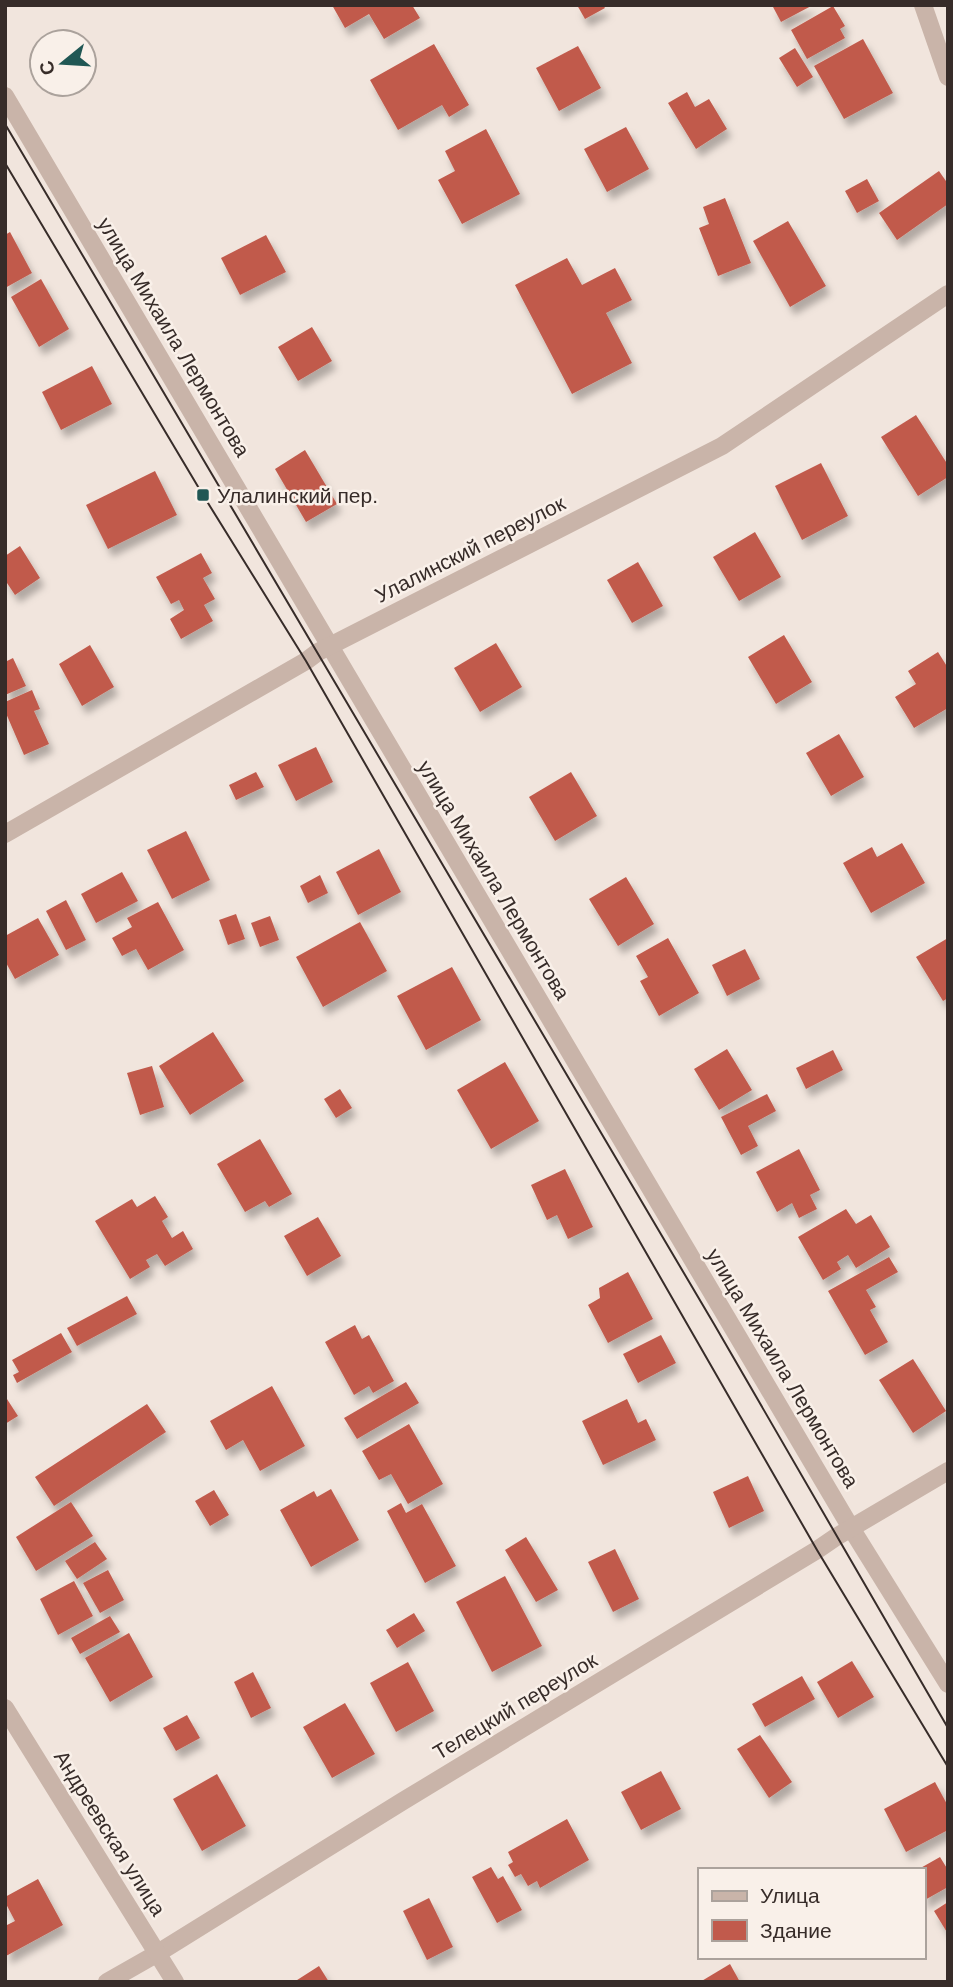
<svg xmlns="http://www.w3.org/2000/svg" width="953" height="1987" font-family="Arial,sans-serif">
  <defs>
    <filter id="shadow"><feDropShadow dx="4.5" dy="8" stdDeviation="3.5" flood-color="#0004"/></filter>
  </defs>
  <rect width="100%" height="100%" fill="#f1e5dd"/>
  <!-- building -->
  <g fill="#c15a4c" filter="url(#shadow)">
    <polygon points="332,5 412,5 420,18 384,39 369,14 345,28"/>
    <polygon points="577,5 603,5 605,8 585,19"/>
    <polygon points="772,5 813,5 781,22"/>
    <polygon points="833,6 845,26 840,29 845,38 807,59 791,30"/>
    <polygon points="863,39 893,93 844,119 814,66"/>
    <polygon points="434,44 469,105 449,117 442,105 398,130 370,80"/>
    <polygon points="578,46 601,88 559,111 536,68"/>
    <polygon points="795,48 813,77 797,87 779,58"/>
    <polygon points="687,92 695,107 709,99 727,129 696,149 668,103"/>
    <polygon points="626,127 649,169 607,192 584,149"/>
    <polygon points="486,129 520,194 462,224 438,180 455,171 445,151"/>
    <polygon points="939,171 948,184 948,204 897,240 879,213"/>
    <polygon points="867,179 879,201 857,213 845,191"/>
    <polygon points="725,198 751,263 718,276 699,228 709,224 703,207"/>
    <polygon points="788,221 826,286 790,307 753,241"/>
    <polygon points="10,232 32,273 5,288 5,235"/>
    <polygon points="266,235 286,272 240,295 221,258"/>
    <polygon points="567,258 582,285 615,268 632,300 606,313 632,363 572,394 515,285"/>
    <polygon points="41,279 69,329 39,347 11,297"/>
    <polygon points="312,327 332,361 298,381 278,347"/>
    <polygon points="92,366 112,404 61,430 42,392"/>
    <polygon points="916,415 948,465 948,477 918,496 881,437"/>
    <polygon points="305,450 337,504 306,522 275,469"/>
    <polygon points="821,463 848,516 802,540 775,486"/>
    <polygon points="155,471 177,515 108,549 86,505"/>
    <polygon points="755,532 781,577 739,601 713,557"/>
    <polygon points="20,546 40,578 15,595 5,580 5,556"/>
    <polygon points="201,553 212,573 203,578 215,599 204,605 213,621 181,639 170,619 184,610 179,600 171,604 156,577"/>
    <polygon points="638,562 663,606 632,623 607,580"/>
    <polygon points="784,635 812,682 776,704 748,657"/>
    <polygon points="496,643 522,687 480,712 454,668"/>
    <polygon points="90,645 114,687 82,706 59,664"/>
    <polygon points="938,652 948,668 948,708 914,728 895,697 916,684 908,671"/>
    <polygon points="13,658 26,686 5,695 5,662"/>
    <polygon points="32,690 40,709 34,711 49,744 24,755 5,711 5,702"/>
    <polygon points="839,734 864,777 831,796 806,753"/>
    <polygon points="316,747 333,782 296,801 278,765"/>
    <polygon points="256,772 264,787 236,800 229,785"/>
    <polygon points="571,772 597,816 555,841 529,797"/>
    <polygon points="186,831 210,880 172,899 147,850"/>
    <polygon points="902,843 925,883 871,913 843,863 872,847 877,857"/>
    <polygon points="379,849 401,892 358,915 336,872"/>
    <polygon points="122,872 138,901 96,923 81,894"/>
    <polygon points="320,875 328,893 308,903 300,886"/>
    <polygon points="626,877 654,924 618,946 589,899"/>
    <polygon points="66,900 86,940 66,950 46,911"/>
    <polygon points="158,902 184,950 148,970 136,949 122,956 112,938 132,927 127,918"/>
    <polygon points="236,914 245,939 228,945 219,920"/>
    <polygon points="270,916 279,940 260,947 251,923"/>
    <polygon points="38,918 59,955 15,979 5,961 5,936"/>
    <polygon points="360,922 387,971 323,1007 296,957"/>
    <polygon points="668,938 699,993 659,1016 640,981 648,977 636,956"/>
    <polygon points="948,938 948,998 943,1001 916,957"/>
    <polygon points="745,949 760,979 727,996 712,965"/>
    <polygon points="452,967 481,1020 426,1050 397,996"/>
    <polygon points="213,1032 244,1081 190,1115 159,1066"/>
    <polygon points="727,1049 752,1090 719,1110 694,1069"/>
    <polygon points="833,1050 843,1070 806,1089 796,1068"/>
    <polygon points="505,1062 539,1121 491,1149 457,1090"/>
    <polygon points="152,1066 164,1107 140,1115 127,1073"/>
    <polygon points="340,1089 352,1108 336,1118 324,1099"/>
    <polygon points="767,1094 776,1111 748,1126 758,1146 741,1155 721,1117"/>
    <polygon points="260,1139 292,1194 269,1207 265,1201 245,1212 217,1164"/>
    <polygon points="799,1149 820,1190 810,1195 817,1209 799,1218 792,1203 777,1212 756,1172"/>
    <polygon points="565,1169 593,1227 568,1239 557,1215 547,1220 531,1185"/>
    <polygon points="155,1196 168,1217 162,1221 172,1238 183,1231 193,1249 165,1266 157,1254 146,1260 150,1267 130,1279 95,1221 132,1199 137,1207"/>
    <polygon points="846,1209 856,1224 871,1215 890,1247 856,1268 848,1255 837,1262 841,1269 823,1280 798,1237"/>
    <polygon points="318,1217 341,1256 307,1276 284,1236"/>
    <polygon points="889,1257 898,1272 866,1290 876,1307 870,1310 888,1342 865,1355 828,1291"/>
    <polygon points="628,1272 653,1319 608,1343 588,1305 600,1298 599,1288"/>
    <polygon points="127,1296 137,1314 77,1346 67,1328"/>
    <polygon points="355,1325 362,1339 369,1335 394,1381 373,1393 369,1386 354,1395 325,1342"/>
    <polygon points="61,1333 72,1352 17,1383 13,1375 19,1372 12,1360"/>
    <polygon points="661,1335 676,1363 638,1383 623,1354"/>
    <polygon points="913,1359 946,1411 913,1433 879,1380"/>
    <polygon points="406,1382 419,1403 357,1439 344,1418"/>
    <polygon points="272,1386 305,1446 260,1471 243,1440 226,1450 210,1421"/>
    <polygon points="5,1396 18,1416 5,1424"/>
    <polygon points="627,1399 638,1423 646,1419 656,1440 603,1465 582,1421"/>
    <polygon points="147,1404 166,1432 54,1506 35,1477"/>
    <polygon points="409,1424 443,1484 408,1504 391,1474 379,1480 362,1451"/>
    <polygon points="748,1476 764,1511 729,1528 713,1492"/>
    <polygon points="331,1489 359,1540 311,1567 280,1510 314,1491 317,1497"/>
    <polygon points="214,1490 229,1515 210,1526 195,1501"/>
    <polygon points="71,1502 93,1536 36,1571 16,1537"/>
    <polygon points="401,1503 406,1513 422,1504 456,1566 425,1583 387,1511"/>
    <polygon points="526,1537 558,1590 536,1602 505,1550"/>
    <polygon points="95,1542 107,1559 77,1579 65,1561"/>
    <polygon points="615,1549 639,1599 613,1612 588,1562"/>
    <polygon points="108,1570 124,1600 100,1613 83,1583"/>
    <polygon points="505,1576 542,1646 492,1672 456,1602"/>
    <polygon points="74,1581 93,1616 58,1635 40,1599"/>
    <polygon points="414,1613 425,1631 397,1648 386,1630"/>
    <polygon points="110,1616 120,1632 80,1654 71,1638"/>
    <polygon points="129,1633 153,1677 110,1702 85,1658"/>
    <polygon points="852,1661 874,1697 838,1718 817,1682"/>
    <polygon points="408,1662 434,1711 396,1732 370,1683"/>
    <polygon points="253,1672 271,1708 251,1718 234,1682"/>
    <polygon points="802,1676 815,1699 765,1727 752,1704"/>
    <polygon points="345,1703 375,1754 332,1778 303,1727"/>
    <polygon points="187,1715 200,1738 176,1751 163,1728"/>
    <polygon points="760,1735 792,1782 769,1798 737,1749"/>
    <polygon points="661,1771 681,1809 641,1830 621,1792"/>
    <polygon points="217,1774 246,1826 202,1851 173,1799"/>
    <polygon points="935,1782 948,1806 948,1830 906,1852 884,1809"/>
    <polygon points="567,1819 589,1860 540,1888 537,1881 528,1886 521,1874 515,1877 508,1865 513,1862 508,1852"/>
    <polygon points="940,1857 948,1870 948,1887 923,1901 923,1870 917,1870"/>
    <polygon points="491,1867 498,1879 503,1876 522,1910 497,1923 472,1877"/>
    <polygon points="38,1879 63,1925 6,1956 5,1926 15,1921 5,1902 5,1897"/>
    <polygon points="429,1898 453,1947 427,1960 403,1911"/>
    <polygon points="948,1902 948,1934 934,1911"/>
    <polygon points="730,1964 740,1982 700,1982"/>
    <polygon points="319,1966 329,1982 294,1982"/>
  </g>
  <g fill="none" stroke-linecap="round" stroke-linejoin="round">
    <!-- minor -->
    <g stroke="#c9b4a9" stroke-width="18">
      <polyline points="923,5 948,77"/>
      <polyline points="5,96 851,1528 948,1684"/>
      <polyline points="5,834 306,661 318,652 722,446 948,294"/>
      <polyline points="107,1982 158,1953 403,1801 817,1550 836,1537 948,1471"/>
    </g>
    <!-- tertiary -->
    <polyline stroke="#c9b4a9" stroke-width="18" points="5,1708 175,1982"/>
    <!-- tram -->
    <g stroke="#372c29" stroke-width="2">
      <polyline points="5,124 714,1324 948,1728"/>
      <polyline points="5,163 203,495 306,661 817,1550 948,1767"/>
    </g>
  </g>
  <!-- markers -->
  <rect fill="#205754" stroke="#f9f0e9" stroke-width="2.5" x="196" y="488" width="14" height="14" rx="3.5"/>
  <g text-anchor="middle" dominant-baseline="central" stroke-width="5" stroke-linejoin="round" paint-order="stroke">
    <!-- street labels -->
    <g font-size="21" fill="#372c29" stroke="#f9f0e9">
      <text transform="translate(174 337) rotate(59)">улица Михаила Лермонтова</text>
      <text transform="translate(470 549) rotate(-27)">Улалинский переулок</text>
      <text transform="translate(494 880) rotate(59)">улица Михаила Лермонтова</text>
      <text transform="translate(783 1368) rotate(59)">улица Михаила Лермонтова</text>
      <text transform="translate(515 1706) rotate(-31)">Телецкий переулок</text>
      <text transform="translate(110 1833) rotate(58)">Андреевская улица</text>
    </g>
    <!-- poi labels -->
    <g font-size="21" fill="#372c29" stroke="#f9f0e9" text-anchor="start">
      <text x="217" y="495">Улалинский пер.</text>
    </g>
  </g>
  <!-- border -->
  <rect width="953" height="1987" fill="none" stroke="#372c29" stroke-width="14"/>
  <!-- legend -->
  <rect x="698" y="1868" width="228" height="91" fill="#f9f0e9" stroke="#aba29c" stroke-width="2"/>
  <rect x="712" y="1891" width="35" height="10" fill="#c9b4a9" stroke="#aba29c" stroke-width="2"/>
  <text x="760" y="1903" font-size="21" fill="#372c29">Улица</text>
  <rect x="712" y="1920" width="35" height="21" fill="#c15a4c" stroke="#aba29c" stroke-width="2"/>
  <text x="760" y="1938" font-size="21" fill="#372c29">Здание</text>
  <!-- north arrow -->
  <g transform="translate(63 63) rotate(252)"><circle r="33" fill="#f9f0e9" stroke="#aba29c" stroke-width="2"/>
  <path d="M0-5L12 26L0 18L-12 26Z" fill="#205754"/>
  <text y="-10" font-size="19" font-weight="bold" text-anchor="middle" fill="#372c29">С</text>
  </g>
</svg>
